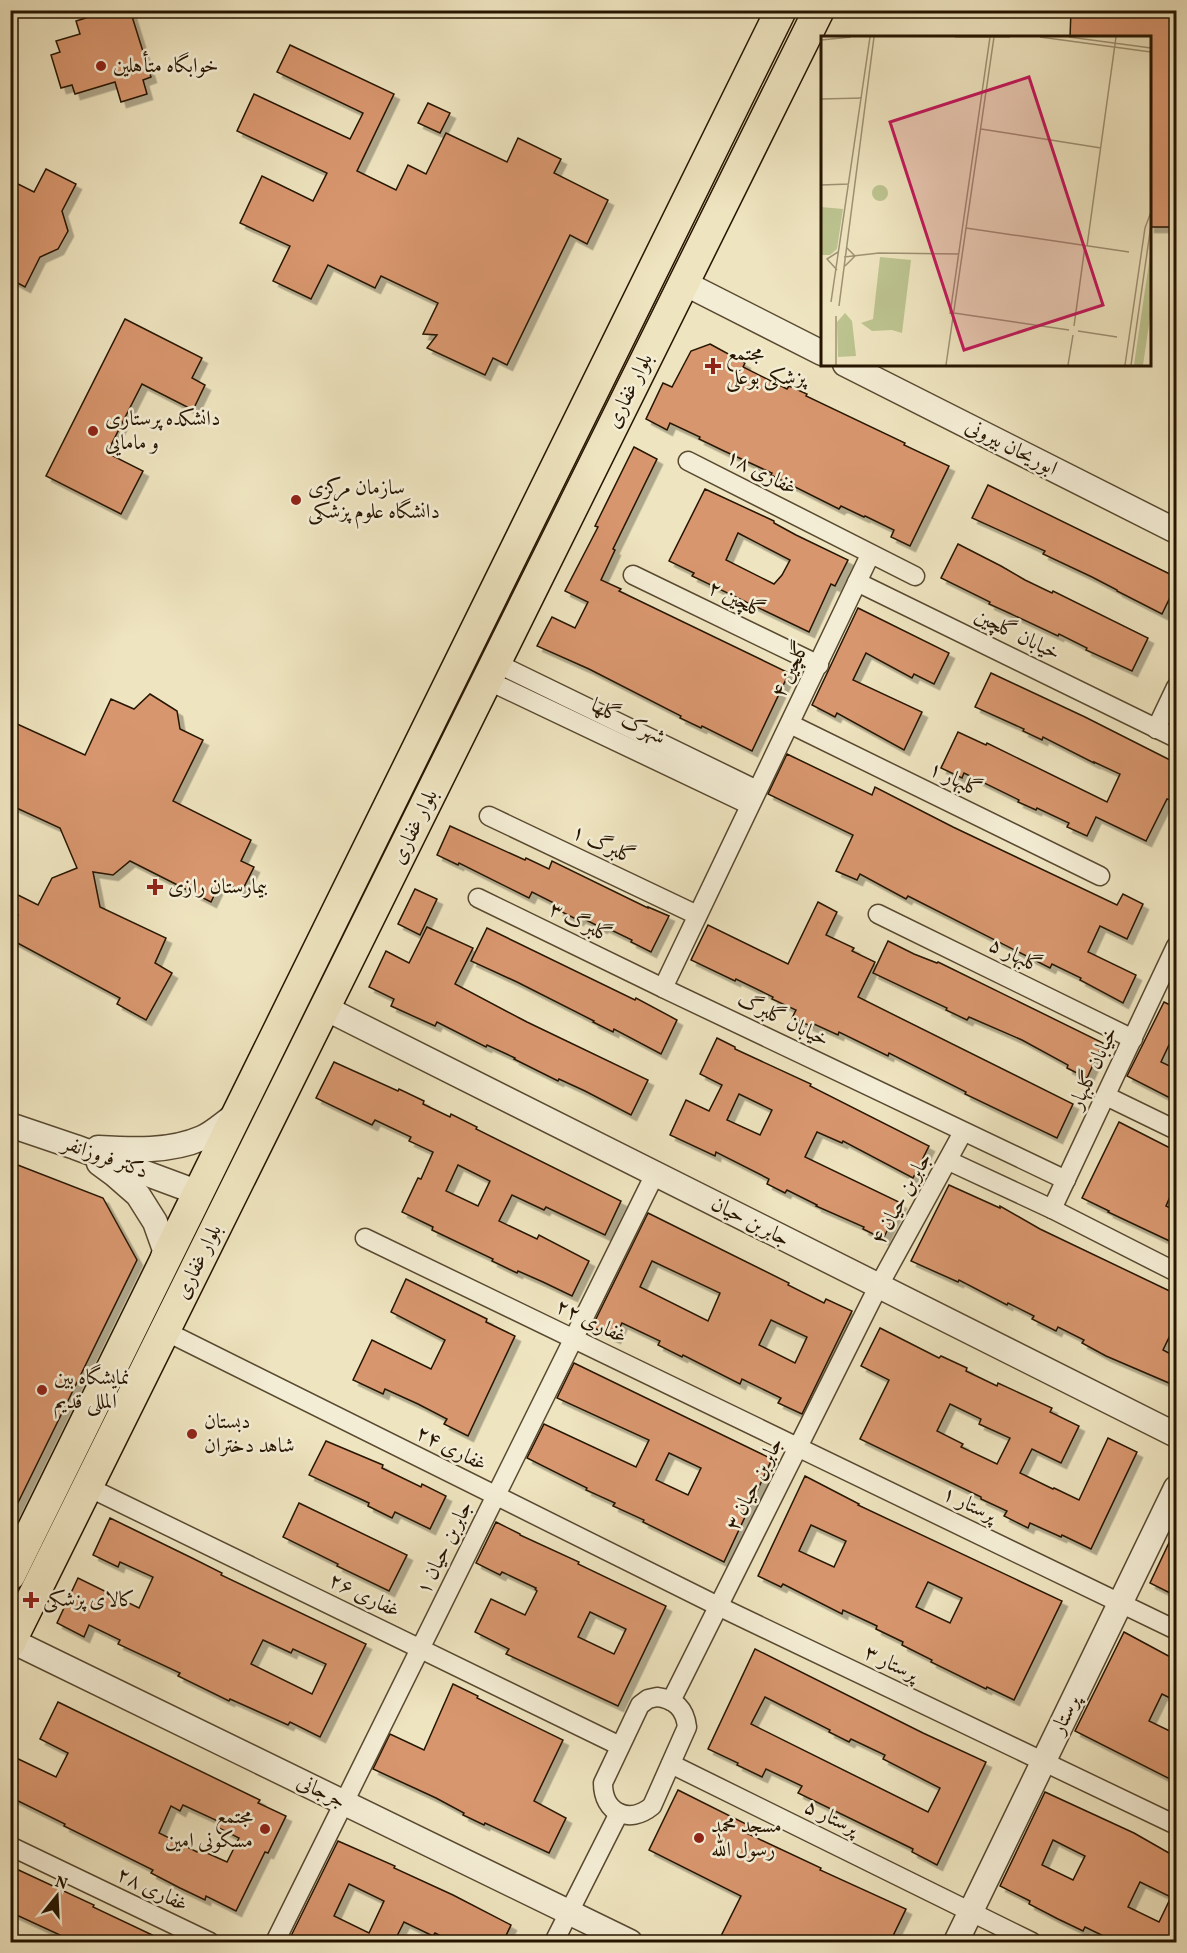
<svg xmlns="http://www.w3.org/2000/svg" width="1187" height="1953" font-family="Vollkorn,Amiri,serif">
  <defs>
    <filter id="shadow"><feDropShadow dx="5.5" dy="5.5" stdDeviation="0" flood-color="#0004"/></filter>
  </defs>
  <rect width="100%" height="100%" fill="#eee4bf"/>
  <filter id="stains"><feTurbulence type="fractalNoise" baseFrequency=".00333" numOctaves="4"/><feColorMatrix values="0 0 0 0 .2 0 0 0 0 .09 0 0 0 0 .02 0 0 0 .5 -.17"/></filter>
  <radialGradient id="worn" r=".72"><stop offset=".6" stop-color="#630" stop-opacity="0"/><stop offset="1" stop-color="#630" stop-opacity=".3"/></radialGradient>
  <!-- building -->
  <g fill="#d8966e" stroke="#261500" stroke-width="1.5" fill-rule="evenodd" filter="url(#shadow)">
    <polygon points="87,10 130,10 151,77 143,80 147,94 121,102 115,82 75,94 72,85 61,88 51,55 60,52 56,41 80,34 76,21 89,17"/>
    <polygon points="1071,10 1176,10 1176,227 1149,227 1149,38 1070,38"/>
    <polygon points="290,45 394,94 357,171 396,190 408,165 426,174 446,133 507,162 518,138 561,159 554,173 608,200 587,244 570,235 507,365 493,358 485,375 427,348 437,335 423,334 438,303 381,276 375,288 328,265 311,299 273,281 290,246 240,223 262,176 313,201 327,173 237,131 254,94 350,139 363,113 277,72"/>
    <polygon points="428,103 450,113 440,133 418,123"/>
    <polygon points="46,169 76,184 62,211 68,231 58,249 40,257 25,287 10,279 10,180 34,192"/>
    <polygon points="125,319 202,358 192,378 205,385 193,410 142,384 107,453 143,471 121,514 46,476"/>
    <polygon points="710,344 745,363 743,367 787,389 789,386 807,394 806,396 905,443 904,445 949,466 910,546 891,537 894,530 865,516 864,517 841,506 839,509 771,475 772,473 724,451 699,439 700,437 670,423 667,430 646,419 663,383 672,387 691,351"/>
    <polygon points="634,447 657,459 613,549 615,550 601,580 621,589 619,591 789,673 752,751 702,726 701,728 680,718 681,716 589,669 537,646 552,617 575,628 588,602 565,591 598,527 595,526"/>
    <polygon points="988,485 1176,577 1176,585 1162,614 1117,591 1117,590 1092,577 1043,554 1045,551 972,518"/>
    <path d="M705,489L774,521V523L796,535L848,560L835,586L831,584L809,632L692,576L694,573L669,561ZM738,533L790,560L782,575L774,584L726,560Z"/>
    <polygon points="958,544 1001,566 1025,580 1052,593 1053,591 1148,638 1132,671 1086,650 1087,648 1059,634 1058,636 1009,613 989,604 990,602 941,578"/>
    <polygon points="858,608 949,653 934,684 914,674 912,678 866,653 853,680 922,712 904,750 837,713 835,717 812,705"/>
    <polygon points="991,673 1085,717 1176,763 1176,787 1170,800 1167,799 1146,841 1096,817 1087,836 1067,827 1069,823 1037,808 1036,810 1018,802 1019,800 964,773 962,778 941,768 958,732 986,745 987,743 1107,802 1120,774 1094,762 1094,763 1043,737 1042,740 1023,731 1024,729 975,707"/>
    <polygon points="150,694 177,711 180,729 203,740 173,801 251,840 241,861 254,867 242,891 221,881 211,902 130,861 113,875 93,872 100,907 166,938 155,963 172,973 146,1020 117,1004 120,998 10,939 10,931 18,915 10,911 10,891 38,905 52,878 77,868 60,828 10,805 10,733 15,723 85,755 111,699 134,709"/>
    <polygon points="787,754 872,795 875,787 953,827 1117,905 1123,894 1143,904 1127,939 1100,926 1088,952 1136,975 1123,1003 1080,980 1081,978 1052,964 1050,968 908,896 906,899 860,874 857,880 836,871 853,835 768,794"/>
    <polygon points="450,826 525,860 526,858 549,869 552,861 648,908 648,907 669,916 651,952 631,942 632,940 603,926 602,928 580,917 578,920 558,910 560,906 532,892 529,898 459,863 458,865 437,855"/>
    <polygon points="415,889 437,899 420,935 398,924"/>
    <polygon points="818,902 837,912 826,935 854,948 852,951 875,962 858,997 1073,1104 1057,1138 965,1094 966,1092 889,1053 888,1056 839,1032 838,1035 814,1024 813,1027 792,1018 796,1010 772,999 773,997 736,979 735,981 691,960 708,925 788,964"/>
    <polygon points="427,927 473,948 455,984 527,1022 648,1080 631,1115 585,1091 559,1079 558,1081 514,1059 515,1058 487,1045 486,1047 437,1022 435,1026 391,1006 394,999 369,987 386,951 409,963"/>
    <polygon points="487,928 635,1000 636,998 677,1020 661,1054 614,1029 613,1032 593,1022 594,1021 517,982 471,961"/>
    <polygon points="888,941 914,954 937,963 938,962 1103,1043 1087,1078 1067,1068 1068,1065 1022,1040 969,1017 967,1020 946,1010 947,1008 873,973"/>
    <polygon points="1164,1002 1176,1008 1176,1030 1161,1062 1176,1069 1176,1101 1127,1076"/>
    <path d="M717,1038L735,1047V1049L811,1084L810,1086L929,1146L913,1178L843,1141L842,1143L817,1132L805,1157L901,1203L883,1239L863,1229L864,1227L816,1206L817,1205L787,1190L785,1193L767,1184L769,1179L716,1152L715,1156L670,1135L686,1100L709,1111L722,1085L700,1074ZM739,1094L772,1110L760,1135L727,1120Z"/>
    <path d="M334,1062L398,1091L399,1089L424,1101L423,1104L450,1117L451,1114L477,1127L476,1129L621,1201L605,1235L546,1207L544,1210L512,1195L499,1221L537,1239L539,1235L589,1261L572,1296L543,1282L518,1271L517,1273L492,1261L493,1259L432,1230L433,1227L402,1212L418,1178L421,1179L433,1152L409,1141L411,1137L375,1120L372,1125L316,1098ZM458,1165L490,1181L478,1206L446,1191Z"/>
    <polygon points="1119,1122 1176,1151 1176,1183 1166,1206 1176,1211 1176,1244 1108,1212 1109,1211 1082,1198"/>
    <polygon points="10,1162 103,1198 137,1260 10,1519"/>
    <polygon points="949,1185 1000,1208 1000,1206 1040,1229 1176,1294 1176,1323 1163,1350 1176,1357 1176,1386 1106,1356 1082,1343 1084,1340 1058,1327 1056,1331 1032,1319 1034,1316 1008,1303 1007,1305 959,1280 958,1282 911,1261"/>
    <path d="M648,1213L789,1283L788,1285L824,1303L826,1299L852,1311L802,1414L778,1403L781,1398L742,1379L740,1384L683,1355L682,1357L658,1345L660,1341L622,1323L615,1338L592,1327ZM652,1261L720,1293L708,1321L640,1287ZM771,1320L807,1337L795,1363L759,1345Z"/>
    <polygon points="406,1279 487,1319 486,1322 515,1336 468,1436 444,1424 447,1419 418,1404 385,1389 383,1394 353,1380 372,1340 431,1369 445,1340 391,1312"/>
    <path d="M880,1328L939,1358L941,1356L967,1368L966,1371L997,1386L998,1383L1052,1408L1050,1412L1079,1426L1061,1463L1032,1449L1020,1473L1053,1489L1054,1488L1079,1500L1108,1438L1137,1452L1091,1549L1062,1535L1061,1537L1030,1523L1028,1528L1004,1516L1007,1511L981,1499V1497L860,1439L889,1380L861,1366ZM950,1404L981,1419L979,1424L1010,1438L997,1464L961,1447L963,1444L937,1431Z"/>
    <path d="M574,1363L772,1459L724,1562L643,1522L644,1520L613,1506L615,1503L586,1490L587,1488L527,1458L544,1424L636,1467L649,1440L557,1398ZM669,1453L701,1468L688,1495L656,1480Z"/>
    <polygon points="326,1441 383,1465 382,1468 421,1487 422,1484 446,1496 430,1529 395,1512 392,1518 368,1506 369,1503 309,1475"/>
    <path d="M805,1476L859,1504L858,1505L1062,1601L1014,1700L987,1687L986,1689L931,1662L932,1660L902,1645L903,1642L876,1629L877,1626L843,1610L842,1614L783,1584L781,1587L758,1576ZM811,1525L846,1541L834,1567L799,1551ZM928,1582L962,1598L950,1623L916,1607Z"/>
    <polygon points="299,1503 407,1555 389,1591 337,1566 338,1564 283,1537"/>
    <path d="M110,1518L192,1558L222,1573L221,1575L366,1644L320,1737L290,1722L288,1725L230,1699L229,1701L178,1676L180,1673L118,1644L120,1640L89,1625L84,1637L57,1623L78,1578L139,1608L153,1577L120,1562L118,1567L93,1555ZM263,1640L291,1653L293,1649L326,1664L312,1694L251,1664Z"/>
    <path d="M496,1522L520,1534V1535L579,1562L578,1564L666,1606L618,1706L506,1654L509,1649L475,1632L491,1599L525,1615L537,1591L535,1589L536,1588L502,1572L500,1575L476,1563ZM590,1612L626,1629L614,1654L578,1637Z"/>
    <polygon points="1176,1528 1176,1596 1150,1583"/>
    <polygon points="1124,1632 1176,1660 1176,1701 1162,1694 1149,1721 1176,1734 1176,1782 1075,1731"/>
    <path d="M755,1649L923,1733L986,1762L937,1865L912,1852L913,1849L798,1793L802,1786L766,1769L762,1777L737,1765L738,1763L708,1749ZM765,1697L830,1730L829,1732L849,1742L851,1739L885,1755L883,1759L940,1788L928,1812L751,1724Z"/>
    <polygon points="453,1684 478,1696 477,1698 563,1740 534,1801 566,1818 549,1853 485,1823 484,1825 463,1815 464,1813 436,1798 373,1769 390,1734 424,1750"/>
    <path d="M58,1702L260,1800L258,1803L286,1816L268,1853L265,1852L236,1911L206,1896L205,1900L180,1888L151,1873L153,1870L64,1826L65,1824L10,1797V1755L56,1777L68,1753L40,1739ZM183,1805L220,1822L217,1827L239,1838L227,1862L198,1849L197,1852L159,1833L171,1806L180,1811Z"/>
    <polygon points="678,1790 750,1826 746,1833 821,1868 820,1870 906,1909 890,1942 729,1942 720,1938 741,1896 649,1850"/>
    <path d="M1045,1792L1134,1833L1176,1857V1942H1116L1085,1927L1083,1931L1058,1919L1029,1904L1030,1901L1000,1886ZM1053,1840L1085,1856L1073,1880L1042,1865ZM1140,1882L1171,1897L1159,1922L1128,1907Z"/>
    <path d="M338,1841L395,1866L394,1868L453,1895L511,1925L503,1942H453L435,1933L433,1936L404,1922L394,1942H300L290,1938ZM349,1884L384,1901L369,1933L334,1916Z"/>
    <polygon points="10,1866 94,1905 93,1907 167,1942 75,1942 10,1912"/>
  </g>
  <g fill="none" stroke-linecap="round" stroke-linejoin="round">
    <!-- minor casing -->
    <g stroke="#584930" stroke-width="21">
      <g id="minor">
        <polyline points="688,461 915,576"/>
        <polyline points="870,555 663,988 1066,1180"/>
        <polyline points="633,575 819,665"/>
        <polyline points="857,582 1176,738"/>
        <polyline points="496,663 757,790"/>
        <polyline points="487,680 750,805"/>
        <polyline points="790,724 1100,876"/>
        <polyline points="1156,729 1176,687"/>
        <polyline points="489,816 697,915"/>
        <polyline points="478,898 663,988"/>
        <polyline points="878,914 1133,1039"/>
        <polyline points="1106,1096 1176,1130"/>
        <polyline points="949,1161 1052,1209 1176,1272"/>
        <polyline points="1052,1209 1176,946"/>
        <polyline points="365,1238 1176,1630"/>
        <polyline points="165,1331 718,1606 1176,1825"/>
        <polyline points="88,1487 620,1746"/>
        <path d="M657,1697C675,1699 685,1709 687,1727L652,1806C629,1825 603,1813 603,1783L640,1705L648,1699Z"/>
        <polyline points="671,1701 878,1287 963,1132"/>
        <polyline points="671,1764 1032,1942"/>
        <polyline points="10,1846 210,1942"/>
        <polyline points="275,1942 655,1174"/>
        <polyline points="554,1942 619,1813"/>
      </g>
    </g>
    <!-- tertiary casing -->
    <g stroke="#584930" stroke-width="27">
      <g id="tertiary">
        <polyline points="684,283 822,353"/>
        <polyline points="845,364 1176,531"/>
        <polyline points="325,1008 1176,1435"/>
        <polyline points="10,1125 75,1147 199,1193"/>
        <path d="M98,1148C132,1150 170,1152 202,1138C214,1133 226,1121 237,1114"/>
        <polyline points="99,1163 114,1174 138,1195 155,1222 165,1250 160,1268"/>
        <polyline points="12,1641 630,1942"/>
        <polyline points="956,1942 1176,1488"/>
      </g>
    </g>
    <!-- primary casing -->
    <g stroke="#261500" stroke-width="33">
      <g id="primary">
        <polyline points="10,1575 781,10"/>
        <polyline points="10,1643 819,10"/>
      </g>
    </g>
    <!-- minor -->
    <use href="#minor" stroke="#f4edd5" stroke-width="18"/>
    <!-- tertiary -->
    <use href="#tertiary" stroke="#f4edd5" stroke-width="24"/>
    <!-- primary -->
    <use href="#primary" stroke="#eee4bf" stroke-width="30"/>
  </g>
  <!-- markers -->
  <g fill="#8f2418" stroke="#f4edd5" stroke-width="2">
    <circle cx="101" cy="66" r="6"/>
    <path d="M710 357h6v6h6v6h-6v6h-6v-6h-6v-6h6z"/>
    <circle cx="93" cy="431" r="6"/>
    <circle cx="296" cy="500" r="6"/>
    <path d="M152 878h6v6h6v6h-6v6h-6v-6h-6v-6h6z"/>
    <circle cx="42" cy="1390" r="6"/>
    <circle cx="192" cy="1434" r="6"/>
    <path d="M28 1591h6v6h6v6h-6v6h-6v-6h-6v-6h6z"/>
    <circle cx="265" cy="1829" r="6"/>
    <circle cx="699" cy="1838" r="6"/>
  </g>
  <g text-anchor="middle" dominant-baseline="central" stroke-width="5" stroke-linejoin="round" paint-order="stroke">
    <!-- poi labels -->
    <g font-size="21" fill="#261500" stroke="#f4edd5" text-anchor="start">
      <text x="113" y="66">خوابگاه متأهلین</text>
      <text x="726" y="354">مجتمع<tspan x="726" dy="24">پزشکی بوعلی</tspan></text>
      <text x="105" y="419">دانشکده پرستاری<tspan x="105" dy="24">و مامایی</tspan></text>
      <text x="308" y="488">سازمان مرکزی<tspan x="308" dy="24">دانشگاه علوم پزشکی</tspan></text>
      <text x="168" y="887">بیمارستان رازی</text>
      <text x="54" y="1378">نمایشگاه بین<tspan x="54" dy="24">المللی قدیم</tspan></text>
      <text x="204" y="1422">دبستان<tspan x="204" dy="24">شاهد دختران</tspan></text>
      <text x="43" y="1600">کالای پزشکی</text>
      <text x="253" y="1817" text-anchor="end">مجتمع<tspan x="253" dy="24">مسکونی امین</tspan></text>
      <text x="711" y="1826">مسجد محمد<tspan x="711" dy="24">رسول الله</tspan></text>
    </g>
    <!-- street labels -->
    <g font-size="21" fill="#261500" stroke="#f4edd5">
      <text transform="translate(630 391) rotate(-64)">بلوار غفاری</text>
      <text transform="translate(1011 448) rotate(27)">ابوریحان بیرونی</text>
      <text transform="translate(761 473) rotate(27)">غفاری ۱۸</text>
      <text transform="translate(736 600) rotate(26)">گلچین ۲</text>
      <text transform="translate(1017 635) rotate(26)">خیابان گلچین</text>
      <text transform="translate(791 670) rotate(-64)">گلچین ۴</text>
      <text transform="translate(628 722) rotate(26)">شهرک گلها</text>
      <text transform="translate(955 780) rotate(26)">گلبهار ۱</text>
      <text transform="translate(415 827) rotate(-64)">بلوار غفاری</text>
      <text transform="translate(603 845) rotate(25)">گلبرگ ۱</text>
      <text transform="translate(580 923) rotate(26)">گلبرگ ۳</text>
      <text transform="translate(1015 956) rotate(26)">گلبهار ۵</text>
      <text transform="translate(783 1020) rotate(26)">خیابان گلبرگ</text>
      <text transform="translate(1094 1068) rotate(-65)">خیابان گلبهار</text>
      <text transform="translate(105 1158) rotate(20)">دکتر فروزانفر</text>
      <text transform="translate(902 1199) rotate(-61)">جابربن حیان ۴</text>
      <text transform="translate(750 1222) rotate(27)">جابربن حیان</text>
      <text transform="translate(199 1262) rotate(-64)">بلوار غفاری</text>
      <text transform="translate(591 1322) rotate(26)">غفاری ۲۲</text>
      <text transform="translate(451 1449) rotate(27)">غفاری ۲۴</text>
      <text transform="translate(755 1484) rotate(-63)">جابربن حیان ۳</text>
      <text transform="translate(969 1505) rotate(26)">پرستار ۱</text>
      <text transform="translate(445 1548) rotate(-64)">جابربن حیان ۱</text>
      <text transform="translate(364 1596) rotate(26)">غفاری ۲۶</text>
      <text transform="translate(891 1664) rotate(26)">پرستار ۳</text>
      <text transform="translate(1066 1715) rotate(-64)">پرستار</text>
      <text transform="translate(321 1792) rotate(26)">جرجانی</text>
      <text transform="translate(831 1818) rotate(26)">پرستار ۵</text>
      <text transform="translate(152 1890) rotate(26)">غفاری ۲۸</text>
    </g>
  </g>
  <!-- overview -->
  <g transform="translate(821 36)">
    <rect width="330" height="330" fill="#eee4bf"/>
    <path d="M51 157a8 8 0 1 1 16 0a8 8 0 1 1-16 0ZM0,171L22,173L16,213L9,219H0ZM330,213V275L322,329H313ZM59,221L90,224L81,297L71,294L51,295L40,287L52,283ZM24,277L31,285L35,320L17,321L16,286Z" fill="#bcc38f"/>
    <path fill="none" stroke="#9e9173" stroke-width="1.5" d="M134,1H189M219,1L330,16M248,1L330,12M0,4L30,1M0,63L41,62M160,93L280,112M0,149L28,148M145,192L308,216M266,210L295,1M23,221L58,217L138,218M24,230L34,220L26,212M16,234L6,223L17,216M10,266L49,1M18,270L53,1M133,277L248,294M129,278L169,1M15,280V329M253,290L264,210M257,295L296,301M125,329L173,1M247,329L252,299M304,329L324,192L330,176M310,329L330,189"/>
    <path fill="#c2185b" fill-opacity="0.15" stroke="#c2185b" stroke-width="3" d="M208,41L282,269L143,314L69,86Z"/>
    <rect width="330" height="330" fill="none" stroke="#261500" stroke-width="3"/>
  </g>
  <!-- margin -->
  <rect width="1187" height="1953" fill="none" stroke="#eee4bf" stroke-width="36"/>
  <rect x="12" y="12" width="1163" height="1929" fill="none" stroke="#261500" stroke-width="3"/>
  <rect x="18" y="18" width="1151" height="1917" fill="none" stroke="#261500" stroke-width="1.5"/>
  <!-- north arrow -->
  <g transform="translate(57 1896) rotate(18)" stroke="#f4edd5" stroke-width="4.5" paint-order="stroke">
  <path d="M0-4.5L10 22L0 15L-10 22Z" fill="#261500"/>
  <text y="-9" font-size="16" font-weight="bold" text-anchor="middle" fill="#261500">N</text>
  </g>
  <rect width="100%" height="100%" filter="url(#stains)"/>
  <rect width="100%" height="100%" fill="url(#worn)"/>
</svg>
